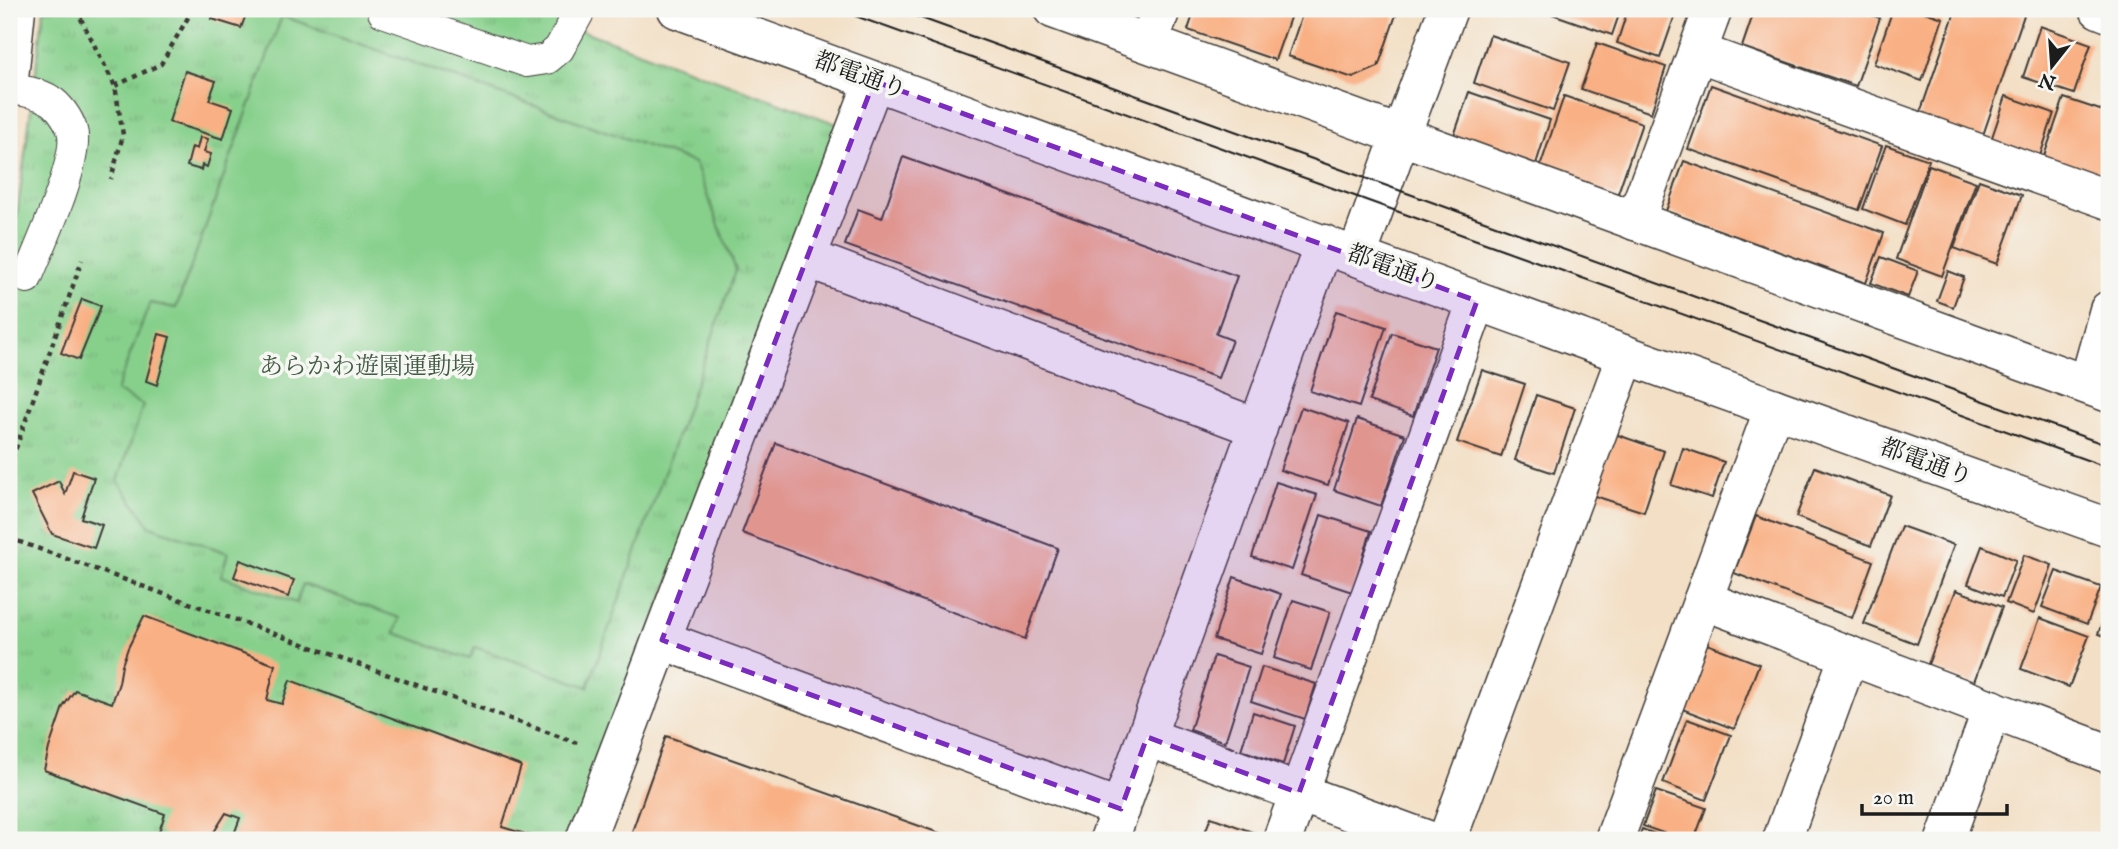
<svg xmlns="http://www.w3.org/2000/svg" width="2118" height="849" font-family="'IM FELL English','Noto Serif JP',serif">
  <defs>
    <pattern id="park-tufts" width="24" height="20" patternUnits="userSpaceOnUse" patternTransform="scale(1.75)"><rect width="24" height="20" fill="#87d08c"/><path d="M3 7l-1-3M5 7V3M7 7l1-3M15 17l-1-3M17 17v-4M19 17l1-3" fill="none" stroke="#74b278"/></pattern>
  </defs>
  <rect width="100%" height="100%" fill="#f6f6f2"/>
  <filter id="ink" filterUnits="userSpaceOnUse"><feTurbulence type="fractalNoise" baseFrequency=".0143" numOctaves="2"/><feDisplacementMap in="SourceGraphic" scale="14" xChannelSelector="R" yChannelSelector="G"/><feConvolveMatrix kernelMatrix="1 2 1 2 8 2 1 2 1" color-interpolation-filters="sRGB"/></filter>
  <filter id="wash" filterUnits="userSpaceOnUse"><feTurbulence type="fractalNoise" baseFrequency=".00686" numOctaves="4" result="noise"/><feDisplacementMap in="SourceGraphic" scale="28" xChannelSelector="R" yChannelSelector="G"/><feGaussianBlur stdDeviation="1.57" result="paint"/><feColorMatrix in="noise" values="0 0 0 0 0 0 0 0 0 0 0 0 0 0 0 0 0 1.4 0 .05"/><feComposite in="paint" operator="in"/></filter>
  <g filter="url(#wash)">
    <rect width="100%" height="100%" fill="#f3dfc5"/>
    <!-- park -->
    <polygon fill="url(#park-tufts)" stroke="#527654" stroke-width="2" points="44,9 523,9 843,126 570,840 9,840 9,245 15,230"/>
    <!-- garden -->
    <polygon fill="#87d08c" stroke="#527654" stroke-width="2" points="282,16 695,163 736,270 588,687 475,647 470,659 395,633 400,618 303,584 296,603 221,576 228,553 150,526 118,481 143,405 116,391 150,303 176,308"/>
    <g id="blocks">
      <!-- building -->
      <g fill="#f9b084">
        <polygon points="215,9 248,9 241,28 212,19"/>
        <polygon points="1195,9 1293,9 1275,60 1188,30"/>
        <polygon points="1304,9 1398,9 1378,67 1353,78 1288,56"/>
        <polygon points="1538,9 1621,9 1612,35"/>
        <polygon points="1628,9 1677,9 1660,58 1617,43"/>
        <polygon points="1755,9 1852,9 1880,18 1856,86 1742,47"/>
        <polygon points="1893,9 1915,9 1943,18 1922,81 1874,64"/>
        <polygon points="1956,9 2007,9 2024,15 1981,141 1918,119"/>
        <polygon points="2040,26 2091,44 2074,94 2023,77"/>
        <polygon points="1490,35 1570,62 1553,111 1474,83"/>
        <polygon points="1597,43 1666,67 1651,113 1581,89"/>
        <polygon points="185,71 216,81 209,100 233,108 223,139 169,122"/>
        <polygon points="1711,85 1882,146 1859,210 1688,149"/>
        <polygon points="1469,92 1550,120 1536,164 1454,136"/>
        <polygon points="1564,96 1642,123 1617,196 1539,170"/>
        <polygon points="2006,96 2054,113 2039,159 1990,143"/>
        <polygon points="2064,98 2109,113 2109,153 2099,182 2042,162"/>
        <polygon points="200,137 208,139 204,152 211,154 207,167 202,165 201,170 187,166 192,147 197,149"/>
        <polygon points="1886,145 1929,160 1905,225 1863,209"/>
        <polygon points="903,157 1237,276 1216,334 1232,340 1218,378 845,245 858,209 882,218"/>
        <polygon points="1684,161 1884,233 1866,283 1666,211"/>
        <polygon points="1929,165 1976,182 1942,276 1896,259"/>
        <polygon points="1979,180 2022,195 1997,264 1954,248"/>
        <polygon points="1881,257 1918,271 1908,297 1871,283"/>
        <polygon points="1948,271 1964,277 1953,307 1937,301"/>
        <polygon points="82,299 101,306 79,360 61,353"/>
        <polygon points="1336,311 1386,327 1359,407 1310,391"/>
        <polygon points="1392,333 1436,347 1413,416 1369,401"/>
        <polygon points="159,334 170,337 157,385 146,381"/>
        <polygon points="1482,370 1525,384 1501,457 1457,442"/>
        <polygon points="1536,395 1575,408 1554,473 1515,460"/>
        <polygon points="1301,407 1349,423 1328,485 1280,470"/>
        <polygon points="1357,419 1405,435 1381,506 1334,490"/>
        <polygon points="1615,434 1664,451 1644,512 1595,496"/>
        <polygon points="776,443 1058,548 1025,639 742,533"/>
        <polygon points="1683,448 1724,462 1712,498 1671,485"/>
        <polygon points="1815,467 1890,495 1871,546 1796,517"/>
        <polygon points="73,471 94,478 81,518 102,525 94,548 52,534 32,494 59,481 65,494"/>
        <polygon points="1276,482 1317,495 1292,570 1252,557"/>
        <polygon points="1321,515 1371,531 1352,592 1301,575"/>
        <polygon points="1756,516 1873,561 1852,618 1734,573"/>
        <polygon points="1901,526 1954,545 1917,644 1864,624"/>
        <polygon points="1982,546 2016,560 2002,597 1968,584"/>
        <polygon points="2024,555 2052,565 2034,614 2006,603"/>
        <polygon points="240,560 294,580 288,597 234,577"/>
        <polygon points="2056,571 2101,587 2087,624 2042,607"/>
        <polygon points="1234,577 1281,594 1261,654 1214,639"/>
        <polygon points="1956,590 2002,607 1973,684 1927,667"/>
        <polygon points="1293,600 1330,612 1311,670 1274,658"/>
        <polygon points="2109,605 2109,638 2098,634"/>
        <polygon points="144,616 275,665 267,700 282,704 290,680 521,766 502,827 535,837 538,840 241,840 233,837 240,818 226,813 209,840 181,840 159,832 165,814 44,770 49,748 63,707 75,690 112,703 119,683 122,665 128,648"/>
        <polygon points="2040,618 2089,636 2069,687 2021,669"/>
        <polygon points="1707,644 1759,664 1734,729 1682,709"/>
        <polygon points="1214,656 1249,667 1225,742 1190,730"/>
        <polygon points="1262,667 1316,684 1305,719 1251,701"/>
        <polygon points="1253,712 1295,726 1283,764 1241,750"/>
        <polygon points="1687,719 1731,735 1706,800 1663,783"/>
        <polygon points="666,736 959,840 629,840"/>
        <polygon points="1656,791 1706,808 1694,840 1683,840 1643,826"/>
        <polygon points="1211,817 1258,834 1256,840 1202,840"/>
        <polygon points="1642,829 1671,840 1638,840"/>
      </g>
    </g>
  </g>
  <g filter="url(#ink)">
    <use href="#blocks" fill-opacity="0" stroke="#3c3935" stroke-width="2"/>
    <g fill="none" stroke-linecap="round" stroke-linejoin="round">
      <!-- lane casing -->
      <g stroke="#3c3935" stroke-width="32">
        <g id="lane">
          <polyline points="383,12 527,62 547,59 559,49 581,9"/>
          <path d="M9,89C22,91 38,92 50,100C59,105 69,120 72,130C81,158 39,248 27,278"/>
        </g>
      </g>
      <!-- street casing -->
      <g stroke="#3c3935" stroke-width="41">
        <g id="street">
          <polyline points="1053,9 2109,393"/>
          <polyline points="2099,9 2109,13"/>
          <polyline points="1149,43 1161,9"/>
          <polyline points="1697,52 2109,200"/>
          <polyline points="1635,221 1713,9"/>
          <polyline points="1357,256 1401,135"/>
          <polyline points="807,258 1258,428"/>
          <polyline points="2088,385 2109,310"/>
          <polyline points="1703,600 2109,754"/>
          <polyline points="662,640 1121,809"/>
          <polyline points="1147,737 1428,840"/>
          <polyline points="585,840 874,81"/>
          <polyline points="1109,840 1324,244"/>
          <polyline points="1282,840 1477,301"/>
          <polyline points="1447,840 1626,355"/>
          <polyline points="1614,840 1774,408"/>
          <polyline points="1782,840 1849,655"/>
          <polyline points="1945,840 1992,709"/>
        </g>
      </g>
      <!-- secondary casing -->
      <g stroke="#3c3935" stroke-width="41">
        <g id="secondary">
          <polyline points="677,9 1626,355 2109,528"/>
          <polyline points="9,78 16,9"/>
          <polyline points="1401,135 1448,9"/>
        </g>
      </g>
      <!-- path -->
      <g stroke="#3c3935" stroke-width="4.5" stroke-dasharray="5 5" stroke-linecap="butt">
        <polyline points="79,9 78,13 115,86 123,135 111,179"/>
        <polyline points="115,86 161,64 193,9"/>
        <polyline points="9,468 82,260"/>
        <polyline points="9,538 577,743"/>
      </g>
      <!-- lane -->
      <use href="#lane" stroke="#fff" stroke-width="30"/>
      <!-- street -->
      <use href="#street" stroke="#fff" stroke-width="38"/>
      <!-- secondary -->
      <use href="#secondary" stroke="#fff" stroke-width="38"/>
      <!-- tram -->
      <g stroke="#1c1c1c" stroke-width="2">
        <polyline points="836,9 2109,468"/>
        <polyline points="896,9 2109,446"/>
      </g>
    </g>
  </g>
  <!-- marked area -->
  <path fill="#7b2cbf" fill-opacity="0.2" stroke="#7b2cbf" stroke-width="5" stroke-dasharray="14 9" stroke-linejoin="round" d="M874,81L1477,301L1299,793L1147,737L1121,809L662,640Z"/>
  <g text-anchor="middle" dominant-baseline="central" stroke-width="7" stroke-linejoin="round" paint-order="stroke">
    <!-- street labels -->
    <g font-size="24" fill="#1c1c1c" stroke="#f6f6f2">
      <text transform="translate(860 76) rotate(20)">都電通り</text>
      <text transform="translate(1393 269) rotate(20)">都電通り</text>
      <text transform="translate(1926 463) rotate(20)">都電通り</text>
    </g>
    <!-- park labels -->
    <g font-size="24" fill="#415b43" stroke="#f6f6f2">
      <text x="367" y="367">あらかわ遊園運動場</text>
    </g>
  </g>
  <!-- margin -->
  <rect width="2118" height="849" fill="none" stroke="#f6f6f2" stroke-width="35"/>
  <!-- north arrow -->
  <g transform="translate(2052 66) rotate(197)" stroke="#f6f6f2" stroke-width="5" paint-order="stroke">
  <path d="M0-5L12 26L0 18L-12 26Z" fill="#1c1c1c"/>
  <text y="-10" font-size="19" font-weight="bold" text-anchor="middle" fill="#1c1c1c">N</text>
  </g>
  <!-- scale -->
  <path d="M1862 804v10h145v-10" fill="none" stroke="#1c1c1c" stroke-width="3.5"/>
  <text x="1873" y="804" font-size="21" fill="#1c1c1c" stroke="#f6f6f2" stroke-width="5" paint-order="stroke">20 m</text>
</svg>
